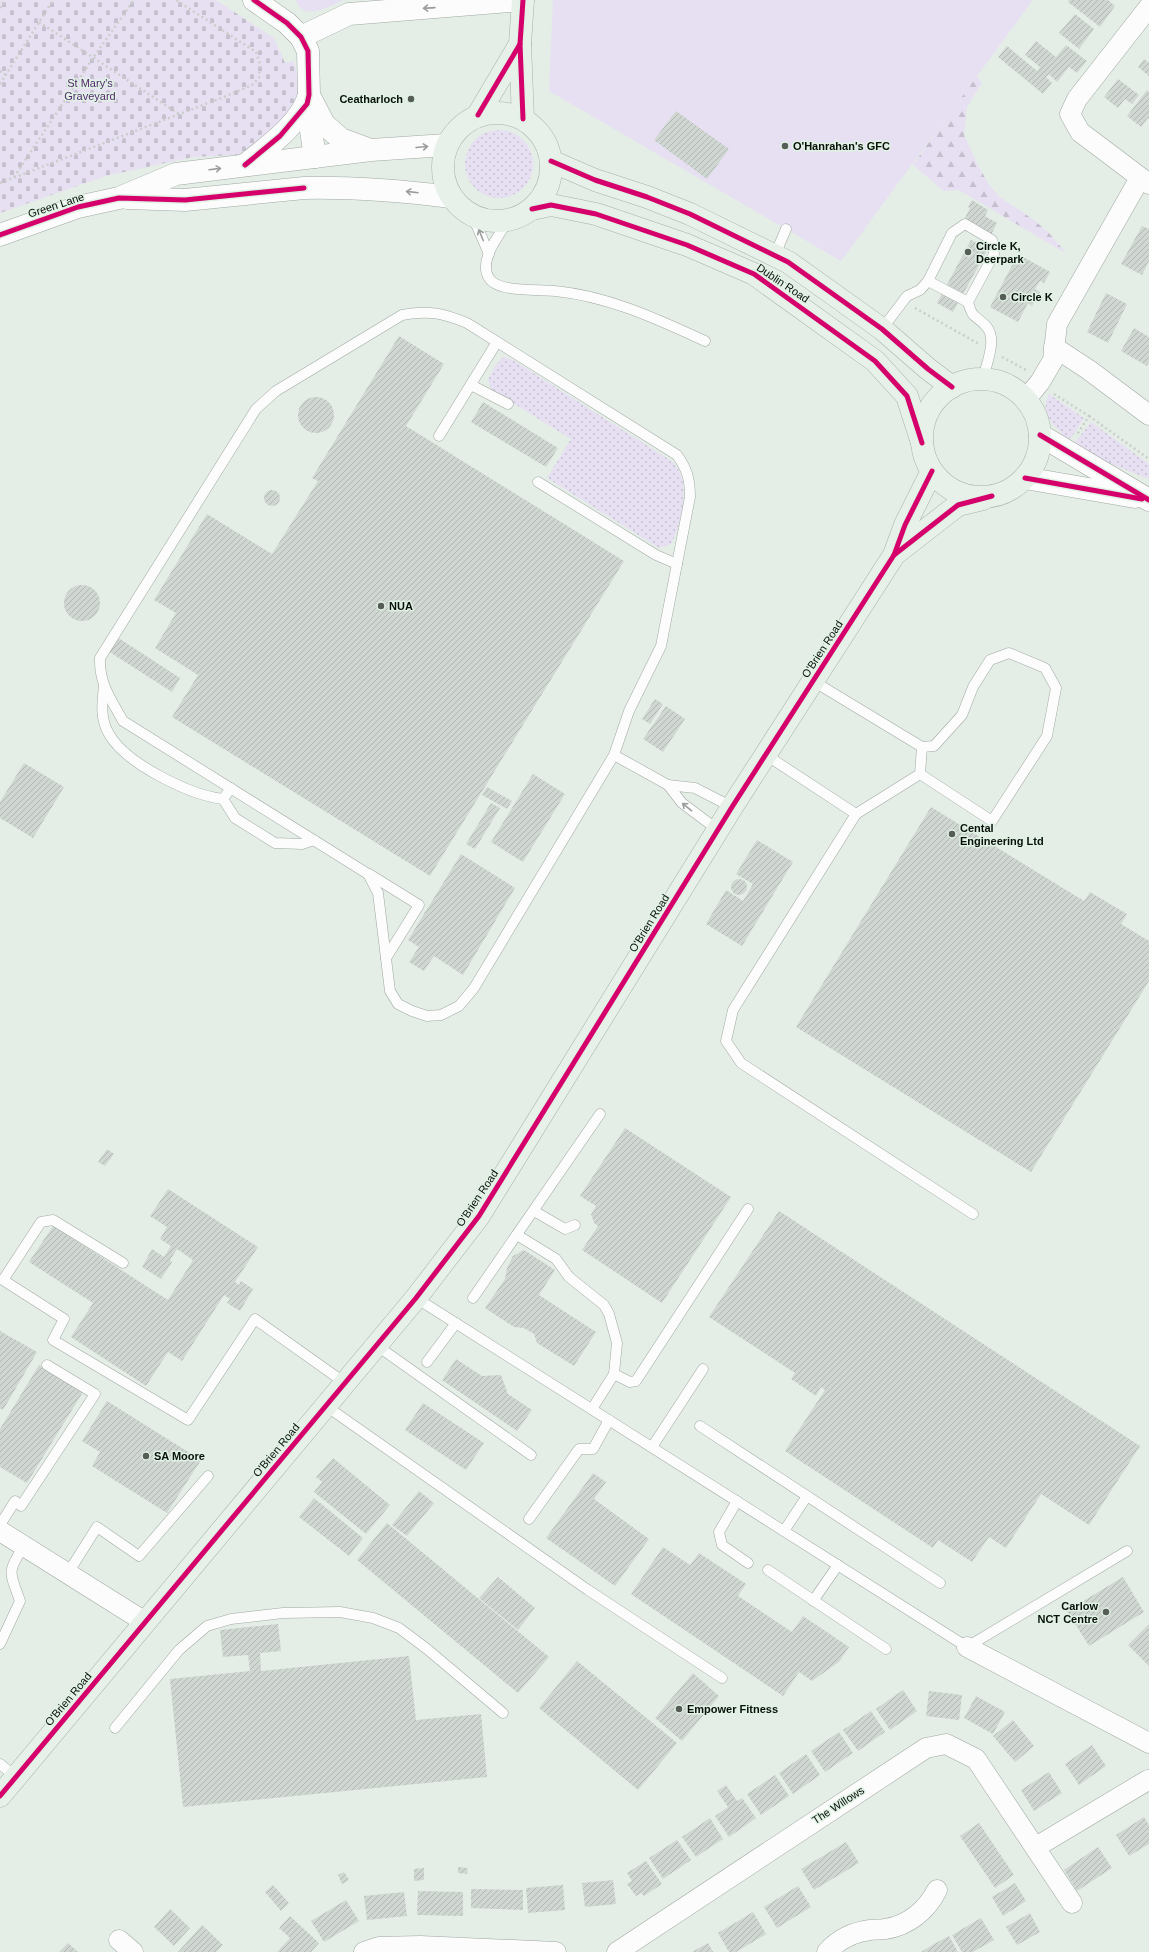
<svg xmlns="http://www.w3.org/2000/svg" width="1149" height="1952" font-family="Arial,sans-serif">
  <defs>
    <pattern id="grass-dots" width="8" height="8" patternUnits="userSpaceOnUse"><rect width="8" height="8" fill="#e7e0f2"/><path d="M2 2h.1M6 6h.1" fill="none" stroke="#c5bfce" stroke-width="1.8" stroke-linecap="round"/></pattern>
    <pattern id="forest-firs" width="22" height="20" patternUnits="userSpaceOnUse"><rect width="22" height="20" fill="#e7e0f2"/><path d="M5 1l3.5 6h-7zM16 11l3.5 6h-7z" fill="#c5bfce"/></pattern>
    <pattern id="cemetery-stones" width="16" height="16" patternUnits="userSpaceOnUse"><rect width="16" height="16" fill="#e7e0f2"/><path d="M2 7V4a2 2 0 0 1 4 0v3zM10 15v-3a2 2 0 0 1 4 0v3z" fill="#c5bfce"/></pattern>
    <pattern id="building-hatch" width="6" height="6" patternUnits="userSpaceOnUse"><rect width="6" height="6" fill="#d0d7d2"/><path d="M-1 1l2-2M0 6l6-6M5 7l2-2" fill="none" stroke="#b1b7b3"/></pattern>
  </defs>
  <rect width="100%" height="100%" fill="#e4eee6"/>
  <!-- grass -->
  <g fill="url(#grass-dots)">
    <circle cx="499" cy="164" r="34"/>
    <path d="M504,357L513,360L673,462C676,466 680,471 681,476C688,493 680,528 671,544L659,548L547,478L571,439L492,390L488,380C492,370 496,363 504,357Z"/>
    <path d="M1049,394L1084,418L1072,437L1067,439C1054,425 1039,414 1049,394Z"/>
    <polygon points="1091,422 1149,464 1149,479 1101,460 1074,444"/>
  </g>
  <!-- forest -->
  <polygon fill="url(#forest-firs)" points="976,76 982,83 967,107 964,135 977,163 989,185 1000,197 1034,220 1049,233 1067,254 959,190 944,191 913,165"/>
  <!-- cemetery -->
  <polygon fill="url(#cemetery-stones)" points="0,0 216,0 274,38 285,63 294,61 300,87 296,105 285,122 251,148 237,155 193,157 106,176 0,213"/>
  <!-- green -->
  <g fill="#e7e0f2">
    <path d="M296,0H344C329,6 303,23 296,0Z"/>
    <polygon points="553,0 1033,0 841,261 549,91"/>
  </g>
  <!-- building -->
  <g fill="url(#building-hatch)">
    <polygon points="1069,0 1108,0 1115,6 1100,27 1068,2"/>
    <polygon points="1075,14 1094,29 1079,49 1059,33"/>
    <polygon points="1036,41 1056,57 1066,45 1087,61 1077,73 1069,67 1057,82 1049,74 1046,77 1052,83 1043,94 998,57 1007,46 1037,71 1040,67 1025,55"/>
    <polygon points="1144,59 1149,63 1149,76 1138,67"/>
    <polygon points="1118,79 1139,95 1132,104 1125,99 1118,108 1104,97"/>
    <polygon points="1147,90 1149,92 1149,119 1148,118 1141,127 1127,116"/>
    <polygon points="676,111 729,149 707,179 654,140"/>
    <polygon points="972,200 988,210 985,216 997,223 991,235 964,220 970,208 968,207"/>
    <polygon points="1142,226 1149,229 1149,261 1142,275 1121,264"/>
    <polygon points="971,240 988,249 953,312 937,303"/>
    <polygon points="1018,254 1050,272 1044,283 1040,281 1035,289 1040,292 1032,306 1028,303 1018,322 990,307"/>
    <polygon points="1106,293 1127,304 1108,343 1087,332"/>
    <polygon points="1134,328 1149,337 1149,362 1147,366 1121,351"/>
    <polygon points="399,336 444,364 406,426 624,561 430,876 172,717 198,675 155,648 176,613 154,600 207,514 272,554 318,481 312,478"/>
    <circle cx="316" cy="415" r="18"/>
    <polygon points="483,402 558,448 546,467 471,422"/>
    <circle cx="272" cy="498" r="8"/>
    <circle cx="82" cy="603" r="18"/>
    <polygon points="117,637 180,678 172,692 108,651"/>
    <polygon points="655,699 663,704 650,724 642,719"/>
    <polygon points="666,706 685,719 663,752 643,739"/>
    <polygon points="24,763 64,787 33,838 0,818 0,802"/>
    <polygon points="533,774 565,794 523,862 491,842"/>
    <polygon points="487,787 512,801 507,809 482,795"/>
    <polygon points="491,803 500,808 475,849 466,844"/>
    <polygon points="931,807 1084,901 1090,892 1127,914 1121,924 1149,941 1149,981 1031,1172 796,1027"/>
    <polygon points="757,840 793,862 742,946 706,924 726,890 743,901 753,884 736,874"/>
    <polygon points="461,854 515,888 463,975 434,956 424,971 409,962 419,947 408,940"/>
    <circle cx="739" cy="887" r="8"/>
    <polygon points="625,1128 731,1197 662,1303 582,1250 598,1226 594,1223 591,1214 596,1206 580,1196"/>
    <polygon points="107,1149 114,1154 105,1166 98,1162"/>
    <polygon points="168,1189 258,1247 235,1282 239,1285 241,1281 253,1289 240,1311 227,1303 230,1299 224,1295 182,1361 168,1352 146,1386 71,1337 93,1303 29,1262 53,1226 168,1300 193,1260 177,1249 170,1260 172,1262 161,1279 142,1267 152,1249 164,1257 171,1246 160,1239 167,1227 150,1216"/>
    <polygon points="779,1211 1140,1446 1089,1525 1041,1494 1006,1548 989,1537 972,1562 938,1540 933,1548 785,1451 825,1390 821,1387 816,1396 791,1379 795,1373 709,1317"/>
    <polygon points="524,1250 555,1270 539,1295 596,1332 574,1366 537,1343 534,1334 524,1328 514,1327 485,1308 505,1279 507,1268 513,1256"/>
    <polygon points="0,1331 37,1352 3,1410 0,1408"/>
    <polygon points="456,1359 482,1376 501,1375 508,1394 532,1410 517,1431 442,1380"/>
    <polygon points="39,1365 83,1392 27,1483 0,1467 0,1429"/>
    <polygon points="107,1401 201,1460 167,1513 92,1466 100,1452 82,1441"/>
    <polygon points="423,1403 484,1443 466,1470 405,1430"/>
    <polygon points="333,1458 390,1505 366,1534 314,1492 322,1482 316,1477"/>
    <polygon points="593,1473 606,1482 594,1499 649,1539 615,1586 546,1538"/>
    <polygon points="419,1491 434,1503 407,1536 392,1525"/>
    <polygon points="314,1498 363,1538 349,1556 299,1517"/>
    <polygon points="387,1523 549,1657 518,1693 357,1560"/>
    <polygon points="663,1547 690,1565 699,1553 746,1584 738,1596 792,1632 803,1616 849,1647 839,1662 812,1681 799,1672 783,1696 631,1594"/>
    <polygon points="498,1577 535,1608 518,1630 479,1598"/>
    <polygon points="1123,1577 1144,1612 1089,1646 1067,1611"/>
    <polygon points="278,1624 281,1651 260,1653 261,1671 409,1656 416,1720 481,1714 487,1777 183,1807 170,1679 250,1671 248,1655 223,1657 220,1630"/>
    <polygon points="1149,1624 1149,1666 1128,1645"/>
    <polygon points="577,1661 677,1743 638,1790 539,1708"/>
    <polygon points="693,1673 719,1696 682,1741 655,1718"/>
    <polygon points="903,1690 917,1711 890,1730 876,1709"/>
    <polygon points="929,1691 962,1695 959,1720 926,1716"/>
    <polygon points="976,1696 1005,1712 993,1734 964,1718"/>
    <polygon points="871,1711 885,1732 858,1751 843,1730"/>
    <polygon points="1013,1720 1034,1746 1015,1762 993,1736"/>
    <polygon points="839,1732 853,1753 825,1772 811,1751"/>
    <polygon points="1092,1745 1106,1766 1079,1785 1065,1764"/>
    <polygon points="806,1754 820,1775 793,1794 779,1773"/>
    <polygon points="1049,1772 1062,1793 1034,1811 1021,1790"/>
    <polygon points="775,1775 789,1796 761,1815 747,1794"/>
    <polygon points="726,1785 737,1801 742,1798 756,1818 729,1837 715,1816 728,1807 717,1791"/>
    <polygon points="1144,1817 1149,1825 1149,1844 1129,1856 1116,1835"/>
    <polygon points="710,1818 723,1839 696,1857 682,1837"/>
    <polygon points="979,1823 1014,1875 995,1888 960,1836"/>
    <polygon points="677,1840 691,1860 663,1879 649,1858"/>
    <polygon points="846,1842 859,1863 814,1890 801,1869"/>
    <polygon points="1098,1847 1112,1868 1077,1891 1064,1870"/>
    <polygon points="646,1861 662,1884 644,1896 641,1893 636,1896 627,1884 632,1881 627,1873"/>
    <polygon points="458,1867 468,1868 467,1874 458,1873"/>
    <polygon points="424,1868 424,1880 414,1881 414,1869"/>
    <polygon points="344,1872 349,1880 342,1884 338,1875"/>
    <polygon points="613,1880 616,1904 585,1907 582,1883"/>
    <polygon points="1015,1883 1026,1901 1003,1916 992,1897"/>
    <polygon points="273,1885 289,1903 281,1911 265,1892"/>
    <polygon points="563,1885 565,1910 528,1913 526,1888"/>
    <polygon points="798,1886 811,1907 777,1928 764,1907"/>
    <polygon points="471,1889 523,1890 523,1910 471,1908"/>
    <polygon points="418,1891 463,1892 463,1916 417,1915"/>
    <polygon points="404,1892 407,1916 367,1920 364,1896"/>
    <polygon points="346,1900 359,1921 324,1942 311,1921"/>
    <polygon points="170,1909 190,1928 174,1946 154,1927"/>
    <polygon points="753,1912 766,1934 736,1952 729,1952 718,1933"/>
    <polygon points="1030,1913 1040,1932 1017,1945 1006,1927"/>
    <polygon points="290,1916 319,1943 311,1952 277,1952 290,1938 279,1928"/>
    <polygon points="981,1918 994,1940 973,1952 962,1952 952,1935"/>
    <polygon points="202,1925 223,1945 216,1952 178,1952"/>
    <polygon points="949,1936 958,1952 921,1952 934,1944"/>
    <polygon points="68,1943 78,1952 59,1952"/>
    <polygon points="708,1943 713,1952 692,1952"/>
  </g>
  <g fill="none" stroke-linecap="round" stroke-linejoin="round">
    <!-- lane casing -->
    <g stroke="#a0a8a2" stroke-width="11">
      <g id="lane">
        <polyline points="473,217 489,254"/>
        <path d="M508,221C499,235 478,261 489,278C498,293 539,289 555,291C608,296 657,319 705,341"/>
        <polyline points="775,255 786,229"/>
        <polyline points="928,281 968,302"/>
        <path d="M882,329L907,296L920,290L928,281L952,233L965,224L992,240L994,254L968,302C973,320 975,314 986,326C998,339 986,364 983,379"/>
        <polyline points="471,385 508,404"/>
        <polyline points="439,436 497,342"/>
        <polyline points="538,482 656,555 677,564"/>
        <polyline points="813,681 922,747 934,746 962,715 973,687 990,660 1009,653 1045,668 1056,688 1047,736 992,821 920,774 922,747"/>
        <path d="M104,686C102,703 100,719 109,734C126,764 190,795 223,799L231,788"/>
        <path d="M614,755L629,711L661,646L690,497C690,479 687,469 677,455L467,323C443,313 428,310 402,315L276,391L256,409L100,658C99,684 111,699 123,721L368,874L378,893L390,991L398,1004L412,1011L427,1016L441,1015L459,1006L474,988L614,755L668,785"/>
        <polyline points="766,755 856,814"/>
        <polyline points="920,774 856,814 733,1010 726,1041 741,1063 973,1214"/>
        <polyline points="223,799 235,818 275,843 302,844 314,840"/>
        <polyline points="718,830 682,803 668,785 695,788 732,807"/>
        <polyline points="369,874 419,905 386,958"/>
        <polyline points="534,1211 565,1229 575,1225"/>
        <polyline points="517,1235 556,1259 569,1277 604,1305 609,1314 617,1343 614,1374 592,1409"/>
        <polyline points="123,1263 53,1220 41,1222 3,1280 64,1319 53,1340 188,1420 255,1319 345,1383"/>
        <polyline points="416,1298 967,1647 1127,1551"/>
        <polyline points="473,1298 600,1114"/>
        <polyline points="376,1345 531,1455"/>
        <polyline points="427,1362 456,1323"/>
        <polyline points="614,1374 630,1382 636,1381 748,1209"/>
        <polyline points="326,1406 588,1590 722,1678"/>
        <polyline points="700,1426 940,1583"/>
        <polyline points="652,1447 703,1369"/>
        <polyline points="737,1501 719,1532 722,1545 748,1563"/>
        <polyline points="529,1519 579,1449 593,1449 609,1420"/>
        <polyline points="0,1525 15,1501 21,1506 95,1394 47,1365"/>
        <polyline points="784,1531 807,1496"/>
        <polyline points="768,1570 886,1649"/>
        <polyline points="68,1573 97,1527 139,1556 208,1476"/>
        <polyline points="813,1601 838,1565"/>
        <path d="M0,1644L20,1601C10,1572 6,1573 24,1546"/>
        <polyline points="115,1728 179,1650 207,1626 231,1619 283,1613 340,1612 373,1618 399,1628 427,1649 503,1713"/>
        <polyline points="0,1764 16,1777"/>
      </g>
    </g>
    <!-- street casing -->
    <g stroke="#a0a8a2" stroke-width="21">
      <g id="street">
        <polyline points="1149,7 1077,99 1070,114 1080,132 1149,184"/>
        <polyline points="1054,347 1089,370 1149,415"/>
        <polyline points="1026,399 1040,382 1053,360 1057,324 1140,178"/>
        <polyline points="0,1531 145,1622"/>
        <polyline points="967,1647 1149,1743"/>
        <polyline points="1036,1847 1148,1780"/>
        <polyline points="119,1940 133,1952"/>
        <polyline points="364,1952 379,1947 420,1946 556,1952"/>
        <polyline points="617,1952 926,1748 946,1744 976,1759 1072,1903"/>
        <path d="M827,1952C838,1940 853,1932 870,1930C875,1929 880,1930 885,1929C908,1926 927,1910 937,1890"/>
      </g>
    </g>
    <!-- secondary casing -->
    <g stroke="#a0a8a2" stroke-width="23">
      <g id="secondary">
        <polyline points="254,0 287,23 301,37 308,51 309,95 324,124 341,139 368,149"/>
        <polyline points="301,37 349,14 523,0"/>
        <polyline points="307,104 315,157"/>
        <path d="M245,165C267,147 301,124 309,95"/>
        <path d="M127,198L185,200L304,188C353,187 402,191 451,197"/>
        <polyline points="0,235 78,207 119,198 176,174 371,150 446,145"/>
        <polyline points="1040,435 1149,500"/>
        <polyline points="1025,478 1135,497"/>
      </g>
    </g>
    <!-- primary casing -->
    <g stroke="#a3b3a7" stroke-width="23">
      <g id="primary">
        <circle cx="497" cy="167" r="54"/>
        <polyline points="478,115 520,44"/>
        <polyline points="523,119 520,44 523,0"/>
        <polyline points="551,161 595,180 647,197 690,214 788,262 882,329 928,369 952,387"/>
        <polyline points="532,209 551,205 596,214 687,245 754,274 875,361 907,396 922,443"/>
        <circle cx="981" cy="438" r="59"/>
        <polyline points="895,554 958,505 983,499"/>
        <polyline points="0,1796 416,1298 479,1216 732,807 894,555 905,525 932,471"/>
      </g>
    </g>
    <!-- path -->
    <g stroke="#cbcdcb" stroke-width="2.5" stroke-dasharray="2 3" stroke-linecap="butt">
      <polyline points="0,8 5,0"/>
      <polyline points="39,22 179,114"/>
      <polyline points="0,71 6,75"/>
      <polyline points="0,84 53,0"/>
      <polyline points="14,177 93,58 134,0"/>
      <polyline points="0,183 224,97 252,85 259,78 260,64 256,52 176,0"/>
      <polyline points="915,308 979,344"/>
      <polyline points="1002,357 1026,370"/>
      <polyline points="1054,394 1089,416 1076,436"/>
      <polyline points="1089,416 1149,459"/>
    </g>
    <!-- lane -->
    <use href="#lane" stroke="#fbfcfb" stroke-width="10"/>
    <!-- street -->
    <use href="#street" stroke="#fbfcfb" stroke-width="20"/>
    <!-- secondary -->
    <use href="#secondary" stroke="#fbfcfb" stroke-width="22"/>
    <!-- primary -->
    <use href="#primary" stroke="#e8f0ea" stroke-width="22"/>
    <!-- cycleway casing -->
    <g stroke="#e0f2e4" stroke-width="8">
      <g id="cycleway">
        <polyline points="478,115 520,44"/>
        <polyline points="523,119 520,44 523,0"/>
        <polyline points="551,161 595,180 647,197 690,214 788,262 882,329 928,369 952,387"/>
        <polyline points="245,165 280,136 307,104 309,95 308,51 301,37 287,23 254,0"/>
        <polyline points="532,209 551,205 596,214 687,245 754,274 875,361 907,396 922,443"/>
        <polyline points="0,235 78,207 119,198 185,200 304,188"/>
        <polyline points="1040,435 1149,500"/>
        <polyline points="1025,478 1142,499"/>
        <polyline points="894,555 958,505 992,496"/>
        <polyline points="0,1796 416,1298 479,1216 732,807 894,555 905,525 932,471"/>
      </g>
    </g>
    <!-- cycleway -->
    <use href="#cycleway" stroke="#d6006c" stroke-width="5"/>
  </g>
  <!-- one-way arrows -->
  <defs><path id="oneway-shaft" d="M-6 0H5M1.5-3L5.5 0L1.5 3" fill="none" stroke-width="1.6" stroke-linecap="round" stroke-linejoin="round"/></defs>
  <g stroke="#9a9d9b">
    <use href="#oneway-shaft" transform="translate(429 8) rotate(176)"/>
    <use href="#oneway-shaft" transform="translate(422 147) rotate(-5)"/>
    <use href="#oneway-shaft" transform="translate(215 169) rotate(-7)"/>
    <use href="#oneway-shaft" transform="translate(412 192) rotate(-173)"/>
    <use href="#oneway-shaft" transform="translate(481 235) rotate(-112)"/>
    <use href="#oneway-shaft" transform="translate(687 807) rotate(-141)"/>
  </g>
  <!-- markers -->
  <g fill="#565d57" stroke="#e0f2e4" stroke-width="1.5">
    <circle cx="411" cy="99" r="4"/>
    <circle cx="785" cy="146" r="4"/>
    <circle cx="968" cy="252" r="4"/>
    <circle cx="1003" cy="297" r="4"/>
    <circle cx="381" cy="606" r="4"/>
    <circle cx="952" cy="834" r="4"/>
    <circle cx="146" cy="1456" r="4"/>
    <circle cx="1106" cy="1612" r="4"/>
    <circle cx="679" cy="1709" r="4"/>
  </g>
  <g text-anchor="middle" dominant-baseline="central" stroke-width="3" stroke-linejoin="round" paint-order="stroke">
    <!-- park labels -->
    <g font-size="11" fill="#52296e" stroke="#e0f2e4">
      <text x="90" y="83">St Mary's<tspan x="90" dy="13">Graveyard</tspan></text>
    </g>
    <!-- poi labels -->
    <g font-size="11" font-weight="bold" fill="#090f0a" stroke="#e0f2e4" text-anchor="start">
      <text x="403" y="99" text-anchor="end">Ceatharloch</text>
      <text x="793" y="146">O'Hanrahan's GFC</text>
      <text x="976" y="246">Circle K,<tspan x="976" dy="13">Deerpark</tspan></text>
      <text x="1011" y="297">Circle K</text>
      <text x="389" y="606">NUA</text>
      <text x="960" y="828">Cental<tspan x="960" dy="13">Engineering Ltd</tspan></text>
      <text x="154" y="1456">SA Moore</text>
      <text x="1098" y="1606" text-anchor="end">Carlow<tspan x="1098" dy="13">NCT Centre</tspan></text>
      <text x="687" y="1709">Empower Fitness</text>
    </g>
    <!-- street labels -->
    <g font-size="11" fill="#090f0a" stroke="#e0f2e4">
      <text transform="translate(56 205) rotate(-18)">Green Lane</text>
      <text transform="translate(783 283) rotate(34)">Dublin Road</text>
      <text transform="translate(822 649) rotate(-57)">O'Brien Road</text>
      <text transform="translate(649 923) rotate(-58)">O'Brien Road</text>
      <text transform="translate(477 1198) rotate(-56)">O'Brien Road</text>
      <text transform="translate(276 1450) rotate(-50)">O'Brien Road</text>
      <text transform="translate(68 1699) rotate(-50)">O'Brien Road</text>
      <text transform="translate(838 1805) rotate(-33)">The Willows</text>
    </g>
  </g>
</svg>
